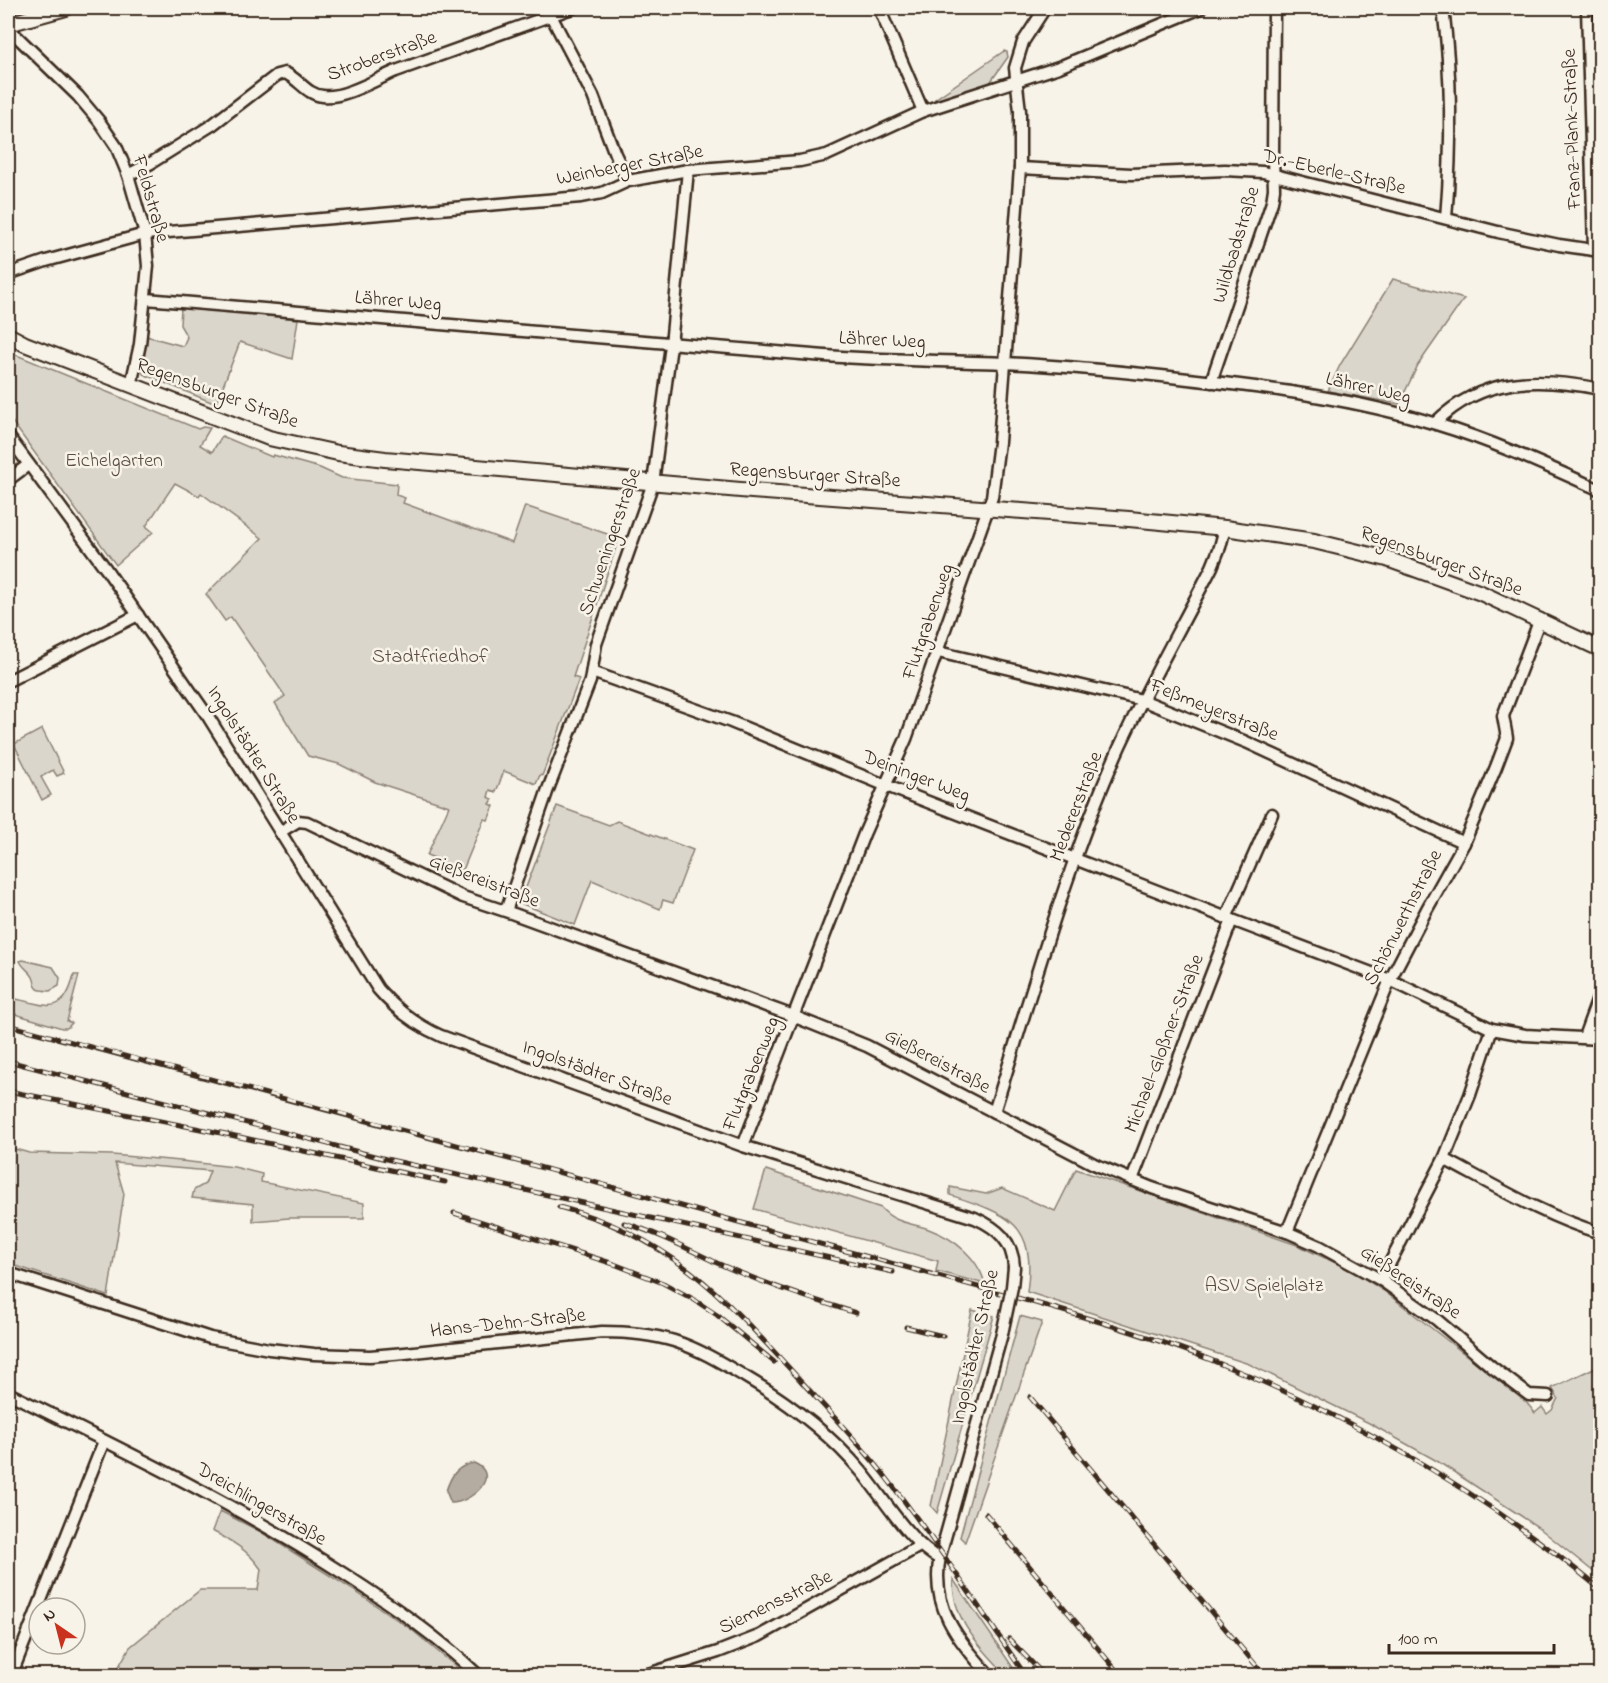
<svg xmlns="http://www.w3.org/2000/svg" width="1608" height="1683" font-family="'Indie Flower',sans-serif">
  <rect width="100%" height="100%" fill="#f7f3e8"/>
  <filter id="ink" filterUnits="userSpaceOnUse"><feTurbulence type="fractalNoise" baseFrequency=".0167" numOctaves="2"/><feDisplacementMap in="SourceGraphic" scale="12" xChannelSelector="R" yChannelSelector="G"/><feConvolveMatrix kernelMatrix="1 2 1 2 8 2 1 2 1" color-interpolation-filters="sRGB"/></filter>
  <g filter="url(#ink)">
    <!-- green -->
    <g fill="#dbd6cb" stroke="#8b8074" stroke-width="1.5">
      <polygon points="1004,51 1007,52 1008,57 989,84 934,102 935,99"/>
      <polygon points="1393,279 1464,299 1418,365 1399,404 1328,391 1340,365"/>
      <polygon points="181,307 298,319 292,359 240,342 216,404 143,374 146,336 183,346 187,337 180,325"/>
      <polygon points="8,353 14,354 198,429 203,427 210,428 200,445 212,452 222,436 272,457 273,455 320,468 342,478 397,484 396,495 405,498 403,503 512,543 525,506 619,538 573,677 579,679 542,776 540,775 536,784 504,771 496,792 490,790 488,797 493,799 490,804 494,806 488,820 484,819 463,870 427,855 449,806 375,782 339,764 308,756 275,703 285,696 231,617 225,621 206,594 262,538 201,493 199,496 175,483 146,526 153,532 116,565 8,416"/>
      <polygon points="42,729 64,773 57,776 53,770 41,777 51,795 42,800 14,744"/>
      <polygon points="557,806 609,825 617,821 693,850 673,903 663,900 660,909 592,880 575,925 520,903"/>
      <path d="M23,960L53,967L60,978L59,986L50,991C33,990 38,989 33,977C30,971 23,968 20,961Z"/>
      <path d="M74,975H79L67,1021L72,1023L67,1028H62L8,1012L9,1001L12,998C46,1005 64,1018 74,975Z"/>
      <polygon points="8,1147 29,1153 112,1155 181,1161 234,1167 262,1174 261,1182 364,1203 364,1218 289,1218 253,1221 253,1204 192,1198 194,1190 205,1184 210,1171 115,1163 124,1194 108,1296 13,1265 8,1247"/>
      <path d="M1076,1169L1297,1245L1351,1270L1384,1291L1526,1402L1535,1413L1542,1407L1547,1414L1552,1410L1558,1398L1552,1388L1600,1365V1577L1538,1527L1437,1461L1369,1423L1249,1364L1027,1292C1037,1223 1008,1214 950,1195V1187L986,1194L1002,1188L1055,1211Z"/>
      <path d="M766,1170L881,1208C895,1224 913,1223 931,1230C955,1239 979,1259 985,1284L936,1271L938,1261L754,1209Z"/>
      <polygon points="972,1310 994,1316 937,1513 931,1506"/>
      <polygon points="1020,1316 1042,1322 965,1542 960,1537"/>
      <path d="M220,1511L261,1532L353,1590L412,1630L466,1675H114L130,1647L200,1590H258L261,1569C248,1550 232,1541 212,1531Z"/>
      <path d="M953,1579L1018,1675H1006C980,1645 952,1622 953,1579Z"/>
    </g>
    <!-- water -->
    <path fill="#b4aca0" stroke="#84786c" stroke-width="1.5" d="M474,1463C503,1476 470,1503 451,1503L446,1491C451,1475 457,1466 474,1463Z"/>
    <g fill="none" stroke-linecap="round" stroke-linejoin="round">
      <!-- minor casing -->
      <g stroke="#3b2a1e" stroke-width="15">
        <g id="minor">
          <polyline points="547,8 593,96 615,154 628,181"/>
          <polyline points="879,8 923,111"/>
          <path d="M1443,8C1452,78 1452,148 1446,218"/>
          <polyline points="1587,8 1594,249"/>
          <polyline points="8,28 78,96 99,121 116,146 128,175 145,234 148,266 140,344 131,385"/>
          <polyline points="1020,168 1131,174 1225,170 1263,172 1498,232 1559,245 1600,251"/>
          <path d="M128,175L151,163L212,125L277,75L285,73C299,79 307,95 323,96C343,99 377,79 396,71C454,50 513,29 572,8"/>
          <polyline points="8,274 46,261 145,234 581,197 602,193 628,181 688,170 800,161 827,155 923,111 1059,67 1201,8"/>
          <path d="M146,299C372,317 599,339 825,356C885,360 944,361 1003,363C1065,366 1127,372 1188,379C1271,388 1355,399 1436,424C1493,441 1547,466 1600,490"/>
          <polyline points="1211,382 1272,202 1274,189 1273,158 1274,8"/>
          <path d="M1435,423C1482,376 1539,377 1600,389"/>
          <path d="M8,436L106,569L209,718L378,989C396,1010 416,1025 441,1036L743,1146L975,1218C997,1228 1013,1241 1014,1267"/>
          <polyline points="8,480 28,465"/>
          <polyline points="938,652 1142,700 1246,742 1464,843"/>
          <polyline points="592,672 731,722 892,788 1232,920 1390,980 1492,1029 1525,1035 1600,1039"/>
          <polyline points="8,681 138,615"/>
          <polyline points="280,832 298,821 307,822 463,897 514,914 788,1014 867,1046 1094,1164 1152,1188 1287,1232 1319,1246 1381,1280 1437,1320 1492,1367 1529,1395 1548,1396"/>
          <polyline points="506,911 547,792 590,681 596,644 653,483 671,345 688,170"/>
          <polyline points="1226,918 1272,814"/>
          <polyline points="1584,1037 1600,993"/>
          <path d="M994,1112C1033,989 1067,863 1120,746C1148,685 1181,627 1212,567L1220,547L1225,528"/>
          <polyline points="743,1146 864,834 906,739 992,497 999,442 1020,168 1020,111 1015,68 1023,42 1045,8"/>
          <path d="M1444,1159C1495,1186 1546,1217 1600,1233"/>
          <polyline points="1132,1180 1232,920"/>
          <polyline points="1287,1232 1390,980 1427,909 1464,843 1496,767 1507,738 1503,716 1540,619"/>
          <path d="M8,1273L210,1338L269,1349L314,1354L370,1356L405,1353L602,1332C626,1332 651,1334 674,1341C699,1349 722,1363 744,1376C788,1402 828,1432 861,1471C883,1497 911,1545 940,1559"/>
          <polyline points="1381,1280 1444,1159 1470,1095 1492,1029"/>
          <path d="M8,1393C122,1449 237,1505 344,1574C392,1605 437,1636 479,1676"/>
          <polyline points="11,1676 104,1441"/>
          <polyline points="642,1676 718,1652 759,1636 920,1546"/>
          <path d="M990,1676C958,1639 930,1608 940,1556L1002,1334"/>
        </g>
      </g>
      <!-- major casing -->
      <g stroke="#3b2a1e" stroke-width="18">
        <g id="major">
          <polyline points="8,24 66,8"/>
          <polyline points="8,335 25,344 269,438 338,453 385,459 752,491 1129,519 1225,528 1314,541 1387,559 1481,593 1600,649"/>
        </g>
      </g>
      <!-- minor -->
      <use href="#minor" stroke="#f7f3e8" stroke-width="10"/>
      <!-- major -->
      <use href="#major" stroke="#f7f3e8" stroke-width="14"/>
      <!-- rail casing -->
      <g stroke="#3b2a1e" stroke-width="5">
        <g id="rail">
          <path d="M8,1025C250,1088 493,1154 735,1221C834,1248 933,1274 1032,1302C1092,1319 1153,1337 1211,1360C1351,1416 1484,1493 1600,1589"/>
          <polyline points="8,1061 386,1159 893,1272"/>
          <polyline points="8,1091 226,1134 445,1182"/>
          <path d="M559,1207C671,1236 726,1299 801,1381C829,1412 859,1443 885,1476C935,1540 980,1609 1026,1676"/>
          <polyline points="454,1213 614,1264 663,1283 693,1299 717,1315 774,1362"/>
          <path d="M624,1223C658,1233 686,1248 717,1263C762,1283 810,1299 856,1313"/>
          <polyline points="906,1327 943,1336"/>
          <polyline points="1030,1397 1265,1676"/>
          <polyline points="986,1514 1121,1676"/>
          <polyline points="1009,1639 1045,1676"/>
        </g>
      </g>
      <!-- rail -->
      <use href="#rail" stroke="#f7f3e8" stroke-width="3" stroke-dasharray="9" stroke-linecap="butt"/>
      <!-- minor-bridge casing -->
      <g stroke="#3b2a1e" stroke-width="15" stroke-linecap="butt">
        <polyline id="minor-bridge" points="1002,1334 1012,1287 1014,1267"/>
      </g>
      <!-- minor-bridge -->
      <use href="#minor-bridge" stroke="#f7f3e8" stroke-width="10"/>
    </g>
  </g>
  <g text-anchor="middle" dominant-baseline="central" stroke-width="5" stroke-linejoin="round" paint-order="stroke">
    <!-- street labels -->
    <g font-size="20" fill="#3b2a1e" stroke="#f7f3e8">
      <text transform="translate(382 57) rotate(-20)">Stroberstraße</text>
      <text transform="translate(1573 129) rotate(-92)">Franz-Plank-Straße</text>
      <text transform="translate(630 166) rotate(-11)">Weinberger Straße</text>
      <text transform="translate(1334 173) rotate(13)">Dr.-Eberle-Straße</text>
      <text transform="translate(150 199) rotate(74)">Feldstraße</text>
      <text transform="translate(1237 245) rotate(-73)">Wildbadstraße</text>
      <text transform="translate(398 302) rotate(5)">Lährer Weg</text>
      <text transform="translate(882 341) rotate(3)">Lährer Weg</text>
      <text transform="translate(1368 389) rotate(13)">Lährer Weg</text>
      <text transform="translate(217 394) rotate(20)">Regensburger Straße</text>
      <text transform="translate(815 476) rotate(4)">Regensburger Straße</text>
      <text transform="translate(611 542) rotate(-71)">Schweningerstraße</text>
      <text transform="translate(1441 562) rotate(20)">Regensburger Straße</text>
      <text transform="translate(929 622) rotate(-71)">Flutgrabenweg</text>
      <text transform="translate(1214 711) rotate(22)">Feßmeyerstraße</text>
      <text transform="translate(253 755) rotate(58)">Ingolstädter Straße</text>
      <text transform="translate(916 777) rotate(21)">Deininger Weg</text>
      <text transform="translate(1077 807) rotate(-69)">Medererstraße</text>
      <text transform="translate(484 882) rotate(21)">Gießereistraße</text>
      <text transform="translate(1404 918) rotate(-63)">Schönwerthstraße</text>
      <text transform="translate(1165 1044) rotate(-69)">Michael-Gloßner-Straße</text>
      <text transform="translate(937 1062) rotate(28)">Gießereistraße</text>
      <text transform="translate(597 1074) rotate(20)">Ingolstädter Straße</text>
      <text transform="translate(752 1074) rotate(-68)">Flutgrabenweg</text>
      <text transform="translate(1410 1283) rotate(34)">Gießereistraße</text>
      <text transform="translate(508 1324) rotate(-6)">Hans-Dehn-Straße</text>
      <text transform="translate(976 1347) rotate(-77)">Ingolstädter Straße</text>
      <text transform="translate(261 1505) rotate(30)">Dreichlingerstraße</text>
      <text transform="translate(776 1603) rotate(-26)">Siemensstraße</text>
    </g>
    <!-- park labels -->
    <g font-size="20" fill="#5b4c41" stroke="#f7f3e8">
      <text x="114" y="461">Eichelgarten</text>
      <text x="430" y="657">Stadtfriedhof</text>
      <text x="1264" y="1286">ASV Spielplatz</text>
    </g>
  </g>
  <!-- margin -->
  <rect width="1608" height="1683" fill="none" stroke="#f7f3e8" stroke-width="30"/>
  <rect x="15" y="15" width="1578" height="1653" fill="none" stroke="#3b2a1e" stroke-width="2" filter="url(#ink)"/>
  <!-- north arrow -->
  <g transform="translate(57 1626) rotate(325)"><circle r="28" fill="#f7f3e8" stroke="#aca397" stroke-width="1.5"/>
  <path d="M0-4.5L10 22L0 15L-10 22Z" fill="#c8321e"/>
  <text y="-9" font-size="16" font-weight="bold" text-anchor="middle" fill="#3b2a1e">N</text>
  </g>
  <!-- scale -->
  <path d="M1389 1644v9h165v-9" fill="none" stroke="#3b2a1e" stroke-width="3"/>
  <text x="1398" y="1644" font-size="18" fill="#3b2a1e" stroke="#f7f3e8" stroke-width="4.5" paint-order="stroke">100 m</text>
</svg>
